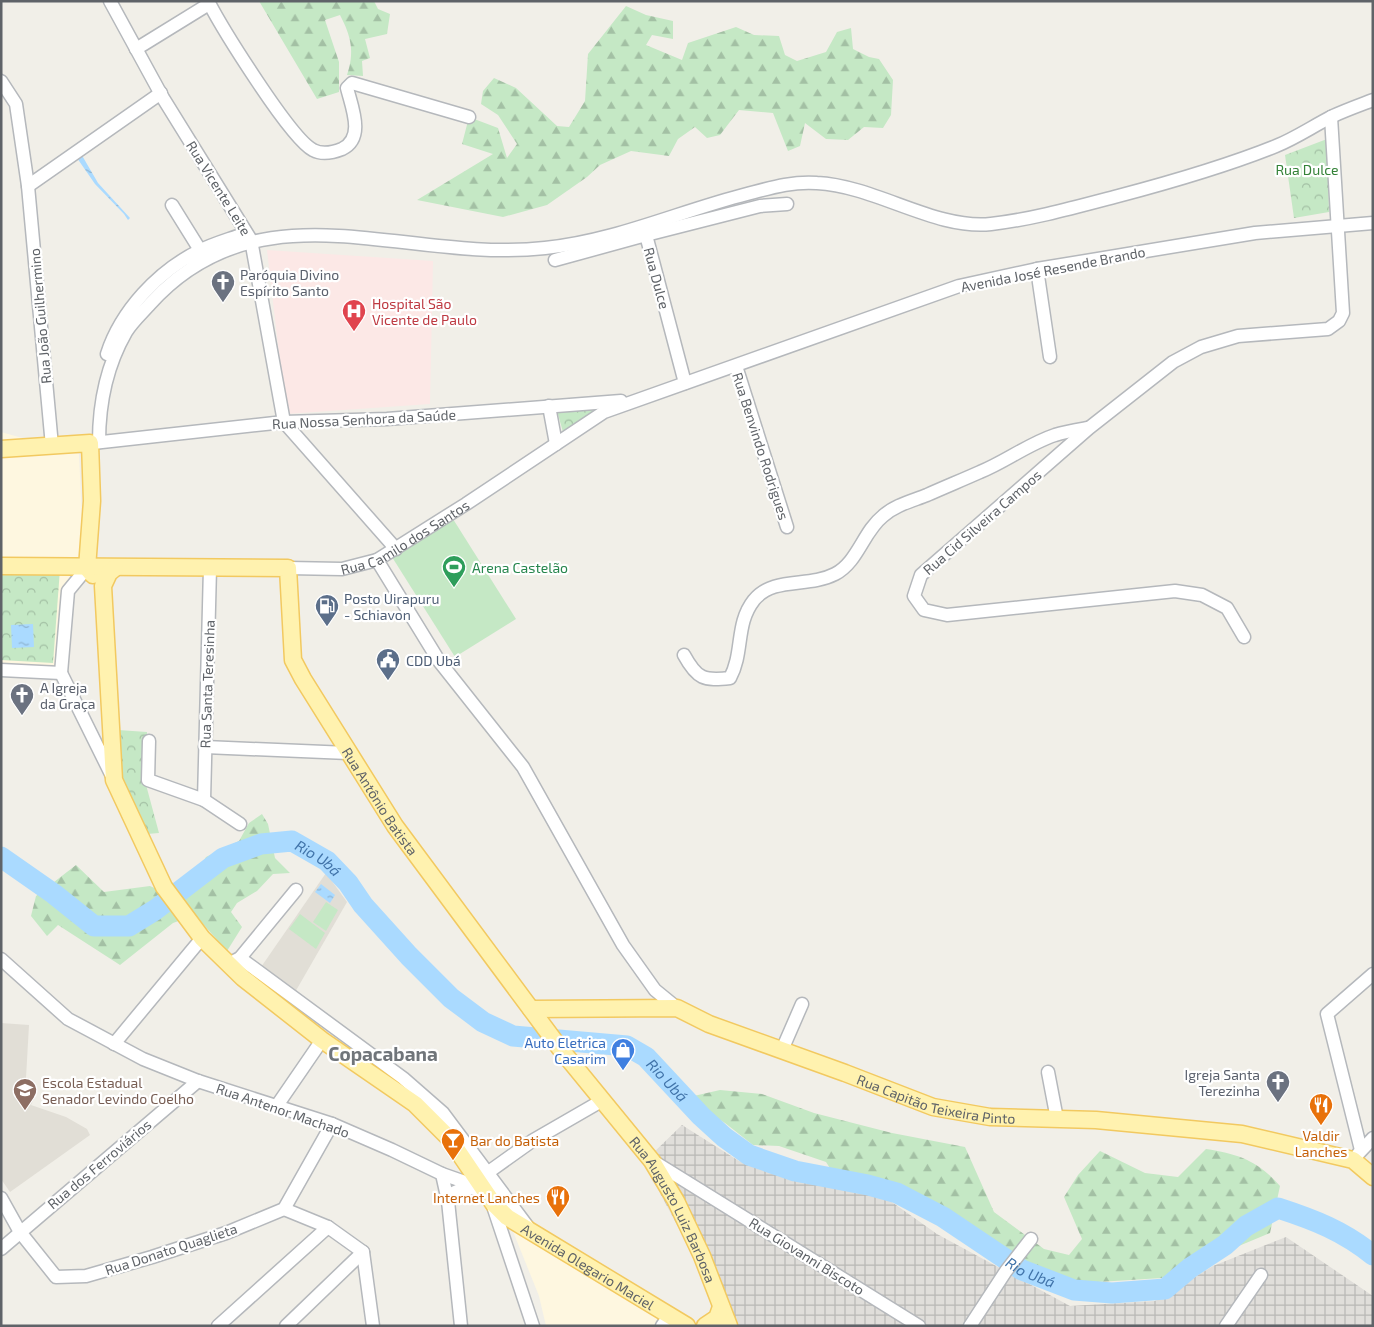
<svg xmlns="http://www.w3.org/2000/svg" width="1374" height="1327" font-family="'Exo 2',sans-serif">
  <defs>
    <pattern id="industrial-grid" width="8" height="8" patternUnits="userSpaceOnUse" patternTransform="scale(1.25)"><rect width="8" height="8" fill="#e0deda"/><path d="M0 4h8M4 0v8" fill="none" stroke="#b9b8b5"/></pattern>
    <pattern id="forest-firs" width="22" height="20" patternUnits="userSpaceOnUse" patternTransform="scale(1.25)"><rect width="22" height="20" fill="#c5e8c5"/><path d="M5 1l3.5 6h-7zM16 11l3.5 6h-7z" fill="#a3c0a4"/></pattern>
    <pattern id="park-crowns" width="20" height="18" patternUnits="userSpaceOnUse" patternTransform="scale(1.25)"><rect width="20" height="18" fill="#c5e8c5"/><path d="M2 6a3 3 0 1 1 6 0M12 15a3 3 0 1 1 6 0" fill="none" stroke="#a3c0a4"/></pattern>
    <pattern id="water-ripples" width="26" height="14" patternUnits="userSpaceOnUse" patternTransform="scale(1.25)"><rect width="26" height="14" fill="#aadaff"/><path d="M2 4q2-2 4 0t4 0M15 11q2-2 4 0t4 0" fill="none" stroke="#8eb4d2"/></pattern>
  </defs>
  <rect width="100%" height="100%" fill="#f1efe8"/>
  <!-- commercial -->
  <g fill="#fef7e0">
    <polygon points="1,432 79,454 84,564 67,585 54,679 1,677"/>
    <polygon points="512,1229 661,1321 657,1326 546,1326 539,1296"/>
  </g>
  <!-- industrial -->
  <polygon fill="url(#industrial-grid)" points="682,1125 739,1161 889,1200 937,1234 1070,1306 1155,1301 1213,1266 1286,1237 1373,1296 1373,1326 735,1326 721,1307 639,1154 651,1155"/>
  <!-- education -->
  <g fill="#e1ded6">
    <polygon points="326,873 347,902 294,994 259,970"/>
    <polygon points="1,1023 29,1025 26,1078 37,1092 31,1105 66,1117 87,1129 90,1135 10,1192 1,1179"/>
  </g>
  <!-- medical -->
  <polygon fill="#fce8e6" points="267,250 433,261 430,404 286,414"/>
  <!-- forest -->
  <g fill="url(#forest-firs)">
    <path d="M259,1H374L378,9L390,14L387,34L365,39L370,58L362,61L363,76L347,75C355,52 351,36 340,15L325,20L339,62V92L317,99Z"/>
    <polygon points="626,6 646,15 673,21 673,39 652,35 646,45 682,60 688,43 736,27 754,35 779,36 785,55 797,61 826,52 837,32 851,28 853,49 869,57 879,59 893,80 891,115 883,128 864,127 848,140 826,139 805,123 800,146 788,151 773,113 739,110 720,135 707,138 695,127 678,139 669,156 631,151 600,165 587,177 547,205 503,217 417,200 493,154 462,144 469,117 498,128 507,158 517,144 498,115 481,104 483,91 494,78 516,88 557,126 569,127 585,101 588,54"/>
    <polygon points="262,814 268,824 275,858 290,873 273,874 257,891 237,903 231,912 242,927 227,951 195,915 173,923 120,965 58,925 47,936 31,916 36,896 76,865 104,892 150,886 172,896 194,878 206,857 239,841 249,823"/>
    <path d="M720,1090L762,1094L814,1113L892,1133L965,1147L994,1212L1044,1249L1069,1255L1082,1239L1064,1197L1078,1175L1100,1151L1145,1173L1178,1177L1206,1149C1239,1154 1258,1161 1280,1186L1270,1233L1162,1278L1082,1283L1030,1264L899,1185L837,1179L826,1162L779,1146L753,1145L725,1123L685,1098Z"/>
  </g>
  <!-- park -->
  <g fill="url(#park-crowns)">
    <polygon points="1327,139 1329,212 1294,218 1285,155"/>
    <polygon points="605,406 563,432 557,411"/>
    <polygon points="60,569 53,663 1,660 1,570"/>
    <polygon points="118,730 147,732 145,781 159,833 147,834 123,780"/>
  </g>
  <!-- pitch -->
  <g fill="#c5e8c5">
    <polygon points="453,519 516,619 455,657 392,557"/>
    <polygon points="326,902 338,910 326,931 313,922"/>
    <polygon points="300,914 325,933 316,949 289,929"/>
  </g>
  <!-- water -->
  <g fill="url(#water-ripples)">
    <polygon points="80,152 98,183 130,218 128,220 124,214 95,184 77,158"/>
    <polygon points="33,624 34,647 12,648 11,625"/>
    <polygon points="321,884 335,895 330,903 315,892"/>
  </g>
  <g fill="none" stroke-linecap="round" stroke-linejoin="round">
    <!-- river -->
    <path stroke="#aadaff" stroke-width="21" id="s1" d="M1,857L54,894L94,926H129L155,910L223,858L261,844L292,841L327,861L348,883L363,905L409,956L451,998L483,1022L513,1036L627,1046L646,1057L701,1116L724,1137L749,1155L795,1171L868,1185L897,1193L943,1217L1022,1270L1074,1290L1112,1293L1165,1289L1190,1268L1225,1245L1246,1226L1278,1208C1315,1220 1343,1231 1373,1255"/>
    <!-- minor casing -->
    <g stroke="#b5b8bc" stroke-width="15">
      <g id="minor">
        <polyline points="110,1 163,98 251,240 284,422"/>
        <path d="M208,1C222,28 290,138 313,150C322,155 332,153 342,149C365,138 352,108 347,88L352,83L469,117"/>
        <polyline points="136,49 209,4"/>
        <polyline points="1,81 16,104 28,186 52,446"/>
        <polyline points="28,186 161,93"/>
        <polyline points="172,205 200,250"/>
        <polyline points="642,229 646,235 760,206 787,204"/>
        <polyline points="555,260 646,235 685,383"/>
        <polyline points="1037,269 1050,357"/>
        <path d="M107,354C121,311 158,271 199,251C214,243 231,239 246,233"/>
        <polyline points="736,366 787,527"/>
        <polyline points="549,406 556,444"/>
        <polyline points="284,422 396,549"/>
        <path d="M99,442C99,404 107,365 126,332C132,322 142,313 150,304C261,181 405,264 545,248C615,241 680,211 747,194C770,188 793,181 817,183C876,186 935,230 991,224C1034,219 1076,207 1118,196C1171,182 1224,167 1276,146C1296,138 1313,126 1333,116C1346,110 1360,105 1373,100"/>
        <polyline points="93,443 284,422 387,419 621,401"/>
        <polyline points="377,560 439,661 523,767 623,945 655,990 677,1008"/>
        <path id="s2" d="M288,568L342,569L377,560L466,504L604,412L959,286L1037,269L1255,233L1373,223"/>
        <polyline points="1244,637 1227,608 1202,595 1175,591 947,615 924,610 914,596 921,575 1089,428 1173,362 1201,347 1238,336 1328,329 1339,321 1343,313 1331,117"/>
        <path d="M684,655C697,679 704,681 730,678C744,652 735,624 754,600C774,576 808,588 835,574C858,562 863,532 883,516C895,505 912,501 927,495C945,487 962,480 980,472C1005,462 1028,444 1055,435C1065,432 1077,430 1088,428"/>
        <polyline points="1,670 61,673"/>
        <polyline points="61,673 112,776"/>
        <polyline points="61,673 68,591 87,568"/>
        <polyline points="149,741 148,780 204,800 240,824"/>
        <polyline points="205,747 348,753"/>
        <polyline points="204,800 210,568"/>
        <polyline points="240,958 403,1078 443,1113 528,1227"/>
        <polyline points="1,959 68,1019 143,1059 198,1081 332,1124 392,1150 442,1174 482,1188"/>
        <polyline points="234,961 240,958 296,890"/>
        <polyline points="114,1044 202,938"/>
        <polyline points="782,1050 802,1004"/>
        <polyline points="1048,1072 1057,1119"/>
        <polyline points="276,1107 322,1040"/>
        <polyline points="1361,1150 1327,1014 1373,974"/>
        <polyline points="1358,1154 1373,1138"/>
        <polyline points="653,1161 919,1326"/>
        <polyline points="442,1174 448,1201 461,1326"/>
        <polyline points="483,1176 532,1141 603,1100"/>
        <polyline points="1,1198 20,1232 56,1277 86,1276 152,1257 226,1233 284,1209 332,1124"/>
        <path d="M448,1201C452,1189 465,1188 477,1188"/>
        <polyline points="493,1206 533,1326"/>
        <polyline points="284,1209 328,1227 363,1252 373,1326"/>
        <polyline points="1,1249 198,1081"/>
        <polyline points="218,1326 328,1227"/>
        <polyline points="286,1326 363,1252"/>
        <polyline points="662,1326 670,1314"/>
        <polyline points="970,1326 1006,1271 1031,1239"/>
        <polyline points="1226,1326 1261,1275"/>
      </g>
    </g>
    <!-- major casing -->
    <g stroke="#f2c960" stroke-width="19">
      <g id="major">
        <polyline points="1,449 90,443 92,501 87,568 93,575"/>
        <path id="s3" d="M1,566L288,568L293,660L303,679L395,826L562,1051L652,1161L676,1201L702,1256L729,1326"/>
        <path id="s4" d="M115,568L109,573L103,586L114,780L164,887L202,938L243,978L322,1040L415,1104L449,1138L493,1203L507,1217L687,1326"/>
        <path id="s5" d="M531,1009L677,1008L709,1024L845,1073L933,1107L990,1117L1096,1120L1242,1134L1353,1160L1373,1177"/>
        <polyline points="705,1326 717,1318 721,1307"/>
      </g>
    </g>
    <!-- minor -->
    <use href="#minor" stroke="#fff" stroke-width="12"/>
    <!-- major -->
    <use href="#major" stroke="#fff2af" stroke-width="16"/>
  </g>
  <!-- icons -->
  <defs>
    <g id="church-pin" transform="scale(1.25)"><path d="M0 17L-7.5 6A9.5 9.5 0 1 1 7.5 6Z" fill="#6b7280" stroke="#fff"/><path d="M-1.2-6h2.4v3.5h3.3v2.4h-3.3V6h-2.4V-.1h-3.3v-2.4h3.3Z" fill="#fff"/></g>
    <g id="hospital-pin" transform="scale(1.25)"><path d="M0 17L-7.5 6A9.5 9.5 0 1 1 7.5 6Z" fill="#e0444e" stroke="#fff"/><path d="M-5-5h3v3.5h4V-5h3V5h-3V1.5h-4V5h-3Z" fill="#fff"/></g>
    <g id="stadium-pin" transform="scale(1.25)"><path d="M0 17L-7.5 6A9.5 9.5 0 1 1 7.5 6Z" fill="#2e9e5b" stroke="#fff"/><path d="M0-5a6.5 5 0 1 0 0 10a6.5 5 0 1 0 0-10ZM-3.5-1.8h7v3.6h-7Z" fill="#fff"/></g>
    <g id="fuel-pin" transform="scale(1.25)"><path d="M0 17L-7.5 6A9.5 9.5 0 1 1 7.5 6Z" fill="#5c6f8a" stroke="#fff"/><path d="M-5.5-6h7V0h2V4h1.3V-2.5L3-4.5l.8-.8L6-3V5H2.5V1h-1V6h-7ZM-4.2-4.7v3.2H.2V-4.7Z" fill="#fff"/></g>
    <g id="civic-pin" transform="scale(1.25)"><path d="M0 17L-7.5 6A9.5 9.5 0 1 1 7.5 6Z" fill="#5c6f8a" stroke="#fff"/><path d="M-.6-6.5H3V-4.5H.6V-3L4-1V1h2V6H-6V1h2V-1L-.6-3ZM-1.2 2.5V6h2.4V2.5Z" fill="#fff"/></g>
    <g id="shop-pin" transform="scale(1.25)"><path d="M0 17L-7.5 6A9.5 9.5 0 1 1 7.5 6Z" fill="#3f7fe0" stroke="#fff"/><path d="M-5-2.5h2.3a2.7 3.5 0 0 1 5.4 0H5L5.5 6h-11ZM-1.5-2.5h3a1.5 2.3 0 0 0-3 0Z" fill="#fff"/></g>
    <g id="school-pin" transform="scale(1.25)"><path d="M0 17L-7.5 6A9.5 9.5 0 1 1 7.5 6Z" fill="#8d6e63" stroke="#fff"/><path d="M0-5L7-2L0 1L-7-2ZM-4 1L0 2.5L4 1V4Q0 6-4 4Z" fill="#fff"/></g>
    <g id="restaurant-pin" transform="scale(1.25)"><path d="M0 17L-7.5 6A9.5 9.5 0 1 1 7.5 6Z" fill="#e8710a" stroke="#fff"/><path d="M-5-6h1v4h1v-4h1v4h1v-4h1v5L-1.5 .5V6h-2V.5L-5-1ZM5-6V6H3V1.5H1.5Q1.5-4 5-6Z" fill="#fff"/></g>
    <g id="bar-pin" transform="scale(1.25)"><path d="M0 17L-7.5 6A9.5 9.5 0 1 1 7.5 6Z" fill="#e8710a" stroke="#fff"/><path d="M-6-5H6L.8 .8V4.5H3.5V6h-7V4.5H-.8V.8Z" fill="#fff"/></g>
  </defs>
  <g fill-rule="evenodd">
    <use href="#church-pin" x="223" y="282"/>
    <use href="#hospital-pin" x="354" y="311"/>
    <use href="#stadium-pin" x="454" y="567"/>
    <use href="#fuel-pin" x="327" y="606"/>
    <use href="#civic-pin" x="388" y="660"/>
    <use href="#church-pin" x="22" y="695"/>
    <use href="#shop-pin" x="623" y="1050"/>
    <use href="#church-pin" x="1278" y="1082"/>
    <use href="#school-pin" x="25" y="1090"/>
    <use href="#restaurant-pin" x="1321" y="1105"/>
    <use href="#bar-pin" x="453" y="1140"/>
    <use href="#restaurant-pin" x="558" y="1197"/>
  </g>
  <g text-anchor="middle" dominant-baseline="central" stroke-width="4.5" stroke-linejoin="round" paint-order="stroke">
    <!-- park labels -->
    <g font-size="14" fill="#348238" stroke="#fff">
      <text x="1307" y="169">Rua Dulce</text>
    </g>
    <!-- street labels -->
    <g font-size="14" fill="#5f6368" stroke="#fff">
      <text transform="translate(219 188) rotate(58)">Rua Vicente Leite</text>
      <text transform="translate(1053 269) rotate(-11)">Avenida José Resende Brando</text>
      <text transform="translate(657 278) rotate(75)">Rua Dulce</text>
      <text transform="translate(40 316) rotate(-95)">Rua João Guilhermino</text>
      <text transform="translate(364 419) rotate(-3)">Rua Nossa Senhora da Saúde</text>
      <text transform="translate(761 446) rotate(72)">Rua Benvindo Rodrigues</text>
      <text transform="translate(982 522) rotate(-41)">Rua Cid Silveira Campos</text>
      <text stroke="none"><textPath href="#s2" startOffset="125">Rua Camilo dos Santos</textPath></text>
      <text transform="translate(207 684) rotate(-88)">Rua Santa Teresinha</text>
      <text stroke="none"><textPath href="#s3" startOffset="545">Rua Antônio Batista</textPath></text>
      <text stroke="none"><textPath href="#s5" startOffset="422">Rua Capitão Teixeira Pinto</textPath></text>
      <text transform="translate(283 1110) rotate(19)">Rua Antenor Machado</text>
      <text transform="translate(99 1164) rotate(-40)">Rua dos Ferroviários</text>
      <text stroke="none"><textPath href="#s3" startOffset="1049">Rua Augusto Luiz Barbosa</textPath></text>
      <text transform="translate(171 1249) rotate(-18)">Rua Donato Quaglieta</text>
      <text transform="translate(807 1256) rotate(32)">Rua Giovanni Biscoto</text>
      <text stroke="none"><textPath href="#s4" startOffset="910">Avenida Olegario Maciel</textPath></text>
    </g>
    <!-- worship labels -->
    <g font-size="14" fill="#5b616d" stroke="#fff" text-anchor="start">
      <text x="240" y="274">Paróquia Divino<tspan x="240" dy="16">Espírito Santo</tspan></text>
      <text x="40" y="687">A Igreja<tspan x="40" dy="16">da Graça</tspan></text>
      <text x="1260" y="1074" text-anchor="end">Igreja Santa<tspan x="1260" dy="16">Terezinha</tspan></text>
    </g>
    <!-- health labels -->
    <g font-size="14" fill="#be3a42" stroke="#fff" text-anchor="start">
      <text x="372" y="303">Hospital São<tspan x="372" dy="16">Vicente de Paulo</tspan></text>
    </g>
    <!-- leisure labels -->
    <g font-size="14" fill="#27864d" stroke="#fff" text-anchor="start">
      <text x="472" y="567">Arena Castelão</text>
    </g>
    <!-- service labels -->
    <g font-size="14" fill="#4e5e75" stroke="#fff" text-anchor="start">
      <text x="344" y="598">Posto Uirapuru<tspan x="344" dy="16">- Schiavon</tspan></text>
      <text x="406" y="660">CDD Ubá</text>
    </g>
    <!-- shop labels -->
    <g font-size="14" fill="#366cbe" stroke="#fff" text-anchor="end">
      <text x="606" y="1042">Auto Eletrica<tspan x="606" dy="16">Casarim</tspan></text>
    </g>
    <!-- education labels -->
    <g font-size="14" fill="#785e54" stroke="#fff" text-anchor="start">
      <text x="42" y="1082">Escola Estadual<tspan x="42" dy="16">Senador Levindo Coelho</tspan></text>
    </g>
    <!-- food labels -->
    <g font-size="14" fill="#c56008" stroke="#fff">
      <text x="1321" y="1135">Valdir<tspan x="1321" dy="16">Lanches</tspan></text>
      <text x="470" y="1140" text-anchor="start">Bar do Batista</text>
      <text x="540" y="1197" text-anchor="end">Internet Lanches</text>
    </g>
    <!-- water labels -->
    <g font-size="15" font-style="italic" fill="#4174aa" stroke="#fff">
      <text stroke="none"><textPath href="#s1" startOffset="370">Rio Ubá</textPath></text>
      <text stroke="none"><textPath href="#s1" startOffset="805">Rio Ubá</textPath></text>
      <text stroke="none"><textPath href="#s1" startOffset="1225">Rio Ubá</textPath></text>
    </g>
    <!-- district labels -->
    <g font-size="19" font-weight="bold" fill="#70757a" stroke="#fff">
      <text x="383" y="1053">Copacabana</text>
    </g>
  </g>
  <!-- border -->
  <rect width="1374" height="1327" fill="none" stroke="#5f6368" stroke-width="5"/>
</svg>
